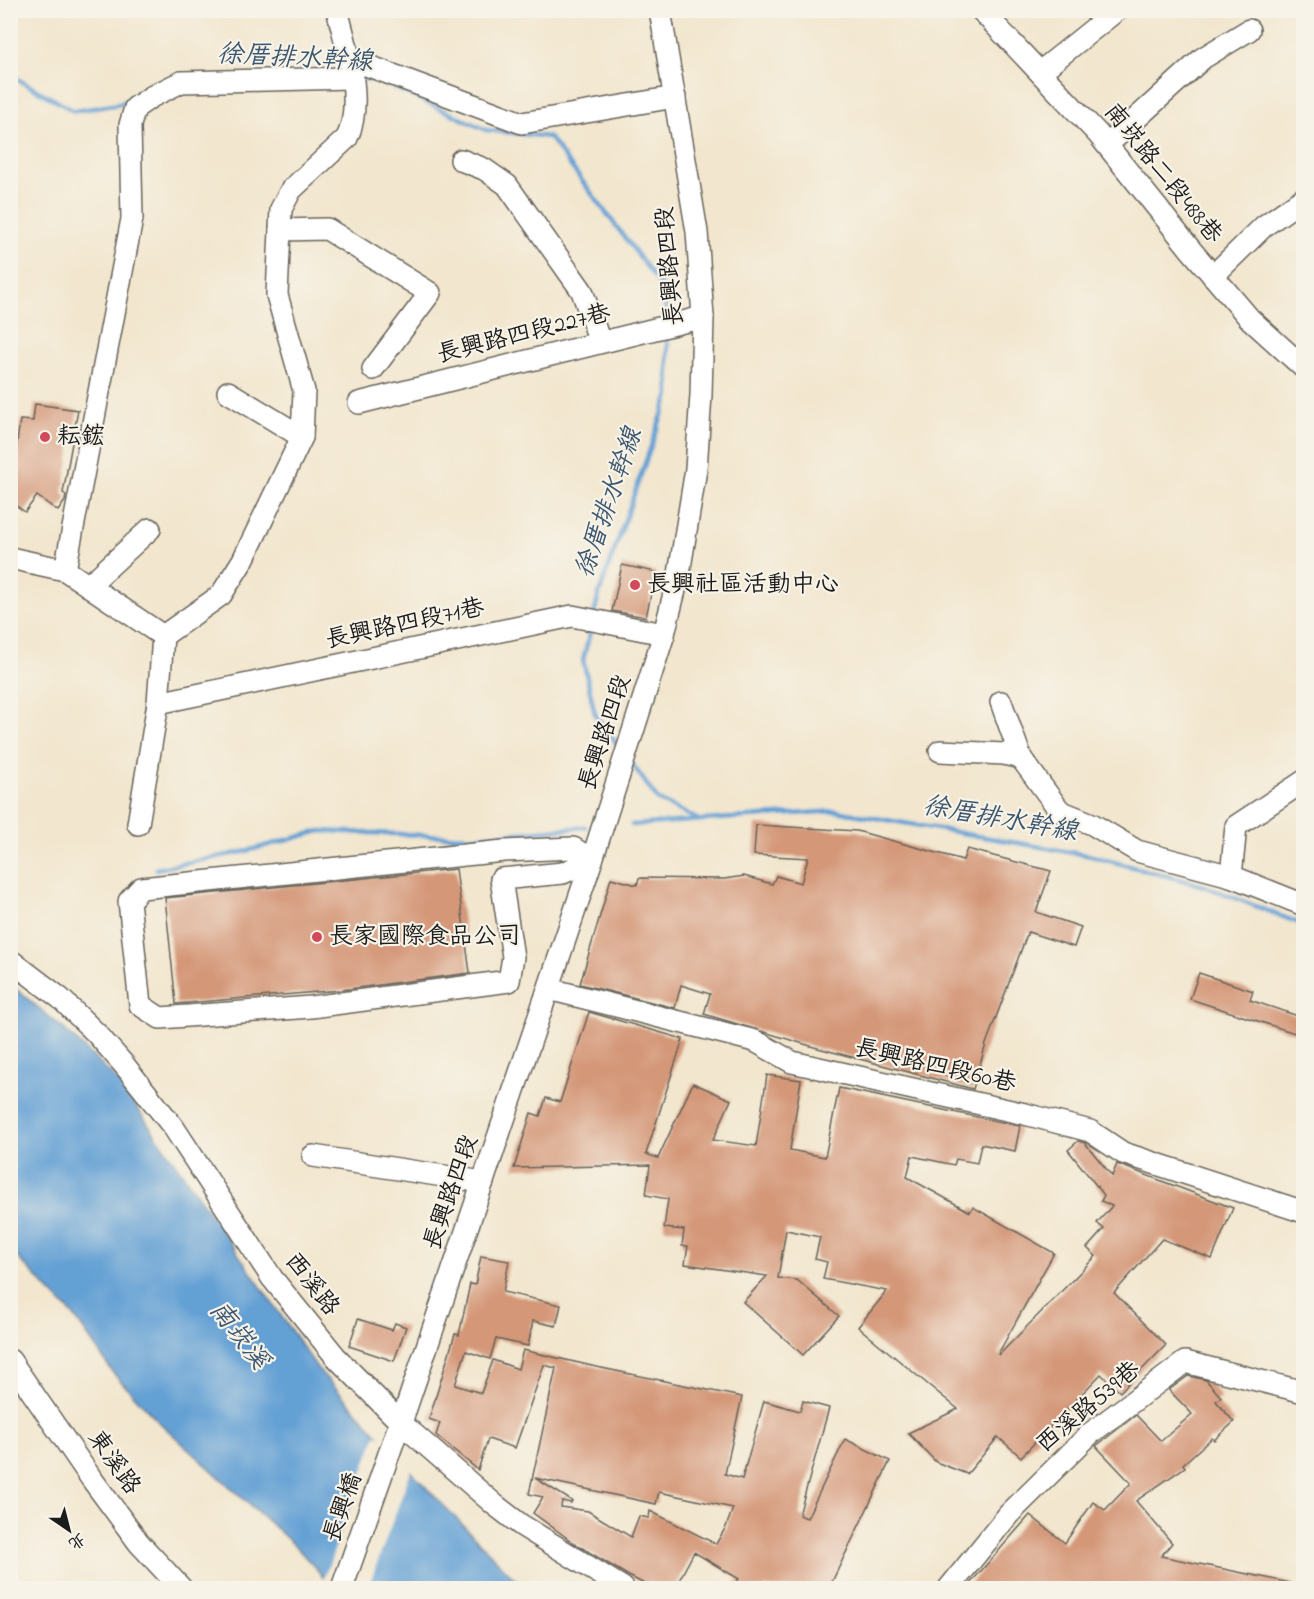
<svg xmlns="http://www.w3.org/2000/svg" width="1314" height="1599" font-family="'Indie Flower','LXGW WenKai TC',sans-serif">
  <rect width="100%" height="100%" fill="#f7f3e8"/>
  <filter id="ink" filterUnits="userSpaceOnUse"><feTurbulence type="fractalNoise" baseFrequency=".0167" numOctaves="2"/><feDisplacementMap in="SourceGraphic" scale="12" xChannelSelector="R" yChannelSelector="G"/><feConvolveMatrix kernelMatrix="1 2 1 2 8 2 1 2 1" color-interpolation-filters="sRGB"/></filter>
  <filter id="wash" filterUnits="userSpaceOnUse"><feTurbulence type="fractalNoise" baseFrequency=".008" numOctaves="4" result="noise"/><feDisplacementMap in="SourceGraphic" scale="24" xChannelSelector="R" yChannelSelector="G"/><feGaussianBlur stdDeviation="1.35" result="paint"/><feColorMatrix in="noise" values="0 0 0 0 0 0 0 0 0 0 0 0 0 0 0 0 0 1.4 0 .05"/><feComposite in="paint" operator="in"/></filter>
  <g filter="url(#wash)">
    <rect width="100%" height="100%" fill="#f2e6ce"/>
    <!-- water -->
    <polygon fill="#64a0d4" stroke="#405e78" stroke-width="1.5" points="10,984 64,1029 119,1082 318,1369 423,1484 514,1578 528,1588 334,1588 294,1545 160,1423 114,1374 74,1316 11,1251"/>
    <!-- pier -->
    <polygon fill="#f2e6ce" points="376,1435 385,1438 412,1468 368,1588 330,1588 323,1581"/>
    <g fill="none" stroke-linecap="round" stroke-linejoin="round">
      <!-- stream -->
      <g stroke="#64a0d4" stroke-width="4.5">
        <polyline points="10,75 74,111 120,104 135,96"/>
        <polyline points="359,79 378,80 486,130 549,137 665,291 666,320"/>
        <polyline points="594,614 599,594 669,395 667,332"/>
        <polyline points="592,625 583,660 595,714 621,750"/>
        <polyline points="630,761 658,800 699,820"/>
        <polyline points="632,825 836,811 1092,856 1204,886 1304,925"/>
        <polyline points="156,869 243,852 320,831 472,837 585,827"/>
      </g>
    </g>
    <g id="blocks">
      <!-- building -->
      <g fill="#d49778" fill-rule="evenodd">
        <polygon points="35,404 78,410 63,493 66,495 65,501 58,511 37,496 25,512 10,501 10,455 15,458 20,420 33,421"/>
        <polygon points="622,565 656,572 646,617 612,611"/>
        <polygon points="756,825 857,831 963,860 967,849 1051,871 1036,912 1081,927 1074,947 1028,932 986,1044 973,1089 814,1047 704,1014 710,994 681,985 675,1008 580,984 611,878 637,885 639,878 724,879 744,876 772,884 776,876 801,883 808,858 754,855"/>
        <polygon points="456,869 470,973 341,990 176,1004 165,898"/>
        <polygon points="1199,973 1253,991 1250,1000 1304,1018 1304,1036 1190,999"/>
        <polygon points="589,1012 683,1039 646,1154 658,1158 693,1083 731,1100 713,1140 756,1146 767,1075 801,1080 790,1150 825,1157 839,1088 1020,1126 1015,1151 981,1144 977,1163 956,1159 954,1165 912,1156 907,1177 970,1212 973,1207 1054,1253 998,1354 999,1355 1096,1256 1087,1248 1104,1229 1097,1223 1112,1206 1101,1201 1104,1195 1068,1150 1078,1141 1085,1143 1112,1176 1117,1164 1233,1208 1212,1259 1162,1239 1114,1293 1166,1345 1120,1392 1101,1374 1021,1457 998,1437 967,1474 936,1462 908,1433 958,1409 858,1327 887,1291 823,1279 827,1262 815,1259 820,1237 786,1230 778,1278 797,1280 839,1316 803,1355 743,1302 767,1276 685,1264 688,1246 682,1246 684,1230 664,1228 668,1199 646,1195 650,1165 514,1168 531,1113 540,1116 546,1098 560,1102"/>
        <path d="M481,1256L509,1261L503,1292L561,1305L556,1326L533,1321L528,1346L496,1339L490,1359L466,1351L455,1385L481,1393L493,1360L518,1369L523,1350L592,1366L742,1397L725,1474L742,1479L764,1401L800,1411L803,1401L829,1408L799,1515L807,1518L845,1439L890,1461L829,1588H730L739,1579L694,1552L675,1588H652L627,1575L574,1543L533,1513L543,1497L529,1494L556,1368L544,1365L515,1448L488,1439L478,1470L436,1435L440,1423L429,1419L455,1334L459,1335L470,1284L475,1285ZM535,1478L656,1504L659,1492L733,1508L726,1527L716,1544L650,1511L649,1518L639,1516L631,1537L588,1511L561,1507L562,1501L571,1503L572,1501Z"/>
        <polygon points="358,1319 392,1330 395,1323 406,1327 394,1361 349,1346"/>
        <polygon points="1188,1376 1206,1380 1221,1397 1216,1401 1234,1422 1214,1440 1212,1438 1183,1464 1185,1467 1136,1501 1172,1543 1161,1556 1291,1583 1291,1588 966,1588 1030,1515 1065,1543 1093,1502 1105,1510 1131,1483 1096,1446 1136,1415 1161,1441 1192,1414 1169,1390"/>
      </g>
    </g>
  </g>
  <g filter="url(#ink)">
    <use href="#blocks" fill-opacity="0" stroke="#67635a" stroke-width="1.5"/>
    <g fill="none" stroke-linecap="round" stroke-linejoin="round">
      <!-- minor casing -->
      <g stroke="#67635a" stroke-width="24">
        <g id="minor">
          <polyline points="981,10 1098,134 1191,250 1250,319 1304,368"/>
          <polyline points="350,59 522,123 675,97"/>
          <polyline points="1040,72 1117,10"/>
          <polyline points="1107,145 1203,58 1249,30"/>
          <polyline points="461,160 484,169 507,185 582,291 600,342"/>
          <polyline points="280,230 327,229 430,293 373,369"/>
          <polyline points="1213,276 1264,226 1304,198"/>
          <polyline points="228,392 302,437"/>
          <polyline points="359,403 703,317"/>
          <polyline points="10,558 65,570 163,636"/>
          <polyline points="65,570 132,219 130,125 135,108 151,97 181,82 351,78"/>
          <polyline points="88,586 150,529"/>
          <path d="M163,636L221,595L243,560L302,437L304,391L277,295L281,209L291,190L347,138C364,102 347,47 337,10"/>
          <polyline points="158,703 572,616 664,634"/>
          <polyline points="940,751 1004,754 1021,758 1001,702"/>
          <polyline points="1021,758 1060,811 1092,824 1137,851 1231,876"/>
          <polyline points="1304,781 1236,826 1231,876 1304,905"/>
          <polyline points="138,824 158,703 163,636"/>
          <polygon points="573,848 592,860 563,873 501,879 513,957 509,981 311,1007 160,1018 140,1005 129,901 141,888 504,851"/>
          <polyline points="10,960 60,998 97,1034 125,1066 174,1128 272,1278 336,1357 401,1423 495,1505 521,1525 623,1588"/>
          <polyline points="549,989 755,1041 792,1062 1025,1114 1090,1131 1123,1153 1304,1212"/>
          <polyline points="313,1156 483,1182"/>
          <polyline points="10,1360 91,1478 139,1543 181,1588"/>
          <polyline points="342,1588 397,1431 401,1423 592,860 664,634 679,574 696,469 701,395 703,317 697,232 660,10"/>
          <polyline points="949,1588 1009,1514 1091,1433 1185,1362 1304,1392"/>
        </g>
      </g>
      <!-- minor -->
      <use href="#minor" stroke="#fff" stroke-width="21"/>
    </g>
  </g>
  <!-- markers -->
  <g fill="#d1495b" stroke="#f7f3e8" stroke-width="2">
    <circle cx="45" cy="437" r="6"/>
    <circle cx="635" cy="585" r="6"/>
    <circle cx="317" cy="937" r="6"/>
  </g>
  <g text-anchor="middle" dominant-baseline="central" stroke-width="4.5" stroke-linejoin="round" paint-order="stroke">
    <!-- street labels -->
    <g font-size="24" fill="#1c1c1c" stroke="#f7f3e8">
      <text transform="translate(1162 174) rotate(51)">南崁路二段488巷</text>
      <text transform="translate(671 266) rotate(-95)">長興路四段</text>
      <text transform="translate(524 335) rotate(-14)">長興路四段227巷</text>
      <text transform="translate(405 625) rotate(-12)">長興路四段71巷</text>
      <text transform="translate(606 733) rotate(-72)">長興路四段</text>
      <text transform="translate(935 1067) rotate(13)">長興路四段60巷</text>
      <text transform="translate(452 1193) rotate(-71)">長興路四段</text>
      <text transform="translate(311 1285) rotate(52)">西溪路</text>
      <text transform="translate(1089 1408) rotate(-40)">西溪路539巷</text>
      <text transform="translate(113 1463) rotate(55)">東溪路</text>
      <text transform="translate(344 1508) rotate(-71)">長興橋</text>
    </g>
    <!-- poi labels -->
    <g font-size="24" fill="#1c1c1c" stroke="#f7f3e8" text-anchor="start">
      <text x="57" y="437">耘鋐</text>
      <text x="647" y="585">長興社區活動中心</text>
      <text x="329" y="937">長家國際食品公司</text>
    </g>
    <!-- water labels -->
    <g font-size="26" font-style="italic" fill="#3c576f" stroke="#f7f3e8">
      <text transform="translate(295 59) rotate(3)">徐厝排水幹線</text>
      <text transform="translate(610 503) rotate(-71)">徐厝排水幹線</text>
      <text transform="translate(1000 820) rotate(10)">徐厝排水幹線</text>
      <text transform="translate(238 1336) rotate(52)">南崁溪</text>
    </g>
  </g>
  <!-- margin -->
  <rect width="1314" height="1599" fill="none" stroke="#f7f3e8" stroke-width="36"/>
  <!-- north arrow -->
  <g transform="translate(69 1530) rotate(145)" stroke="#f7f3e8" stroke-width="4.5" paint-order="stroke">
  <path d="M0-4.5L10 22L0 15L-10 22Z" fill="#1c1c1c"/>
  <text y="-9" font-size="16" font-weight="bold" text-anchor="middle" fill="#1c1c1c">北</text>
  </g>
</svg>
